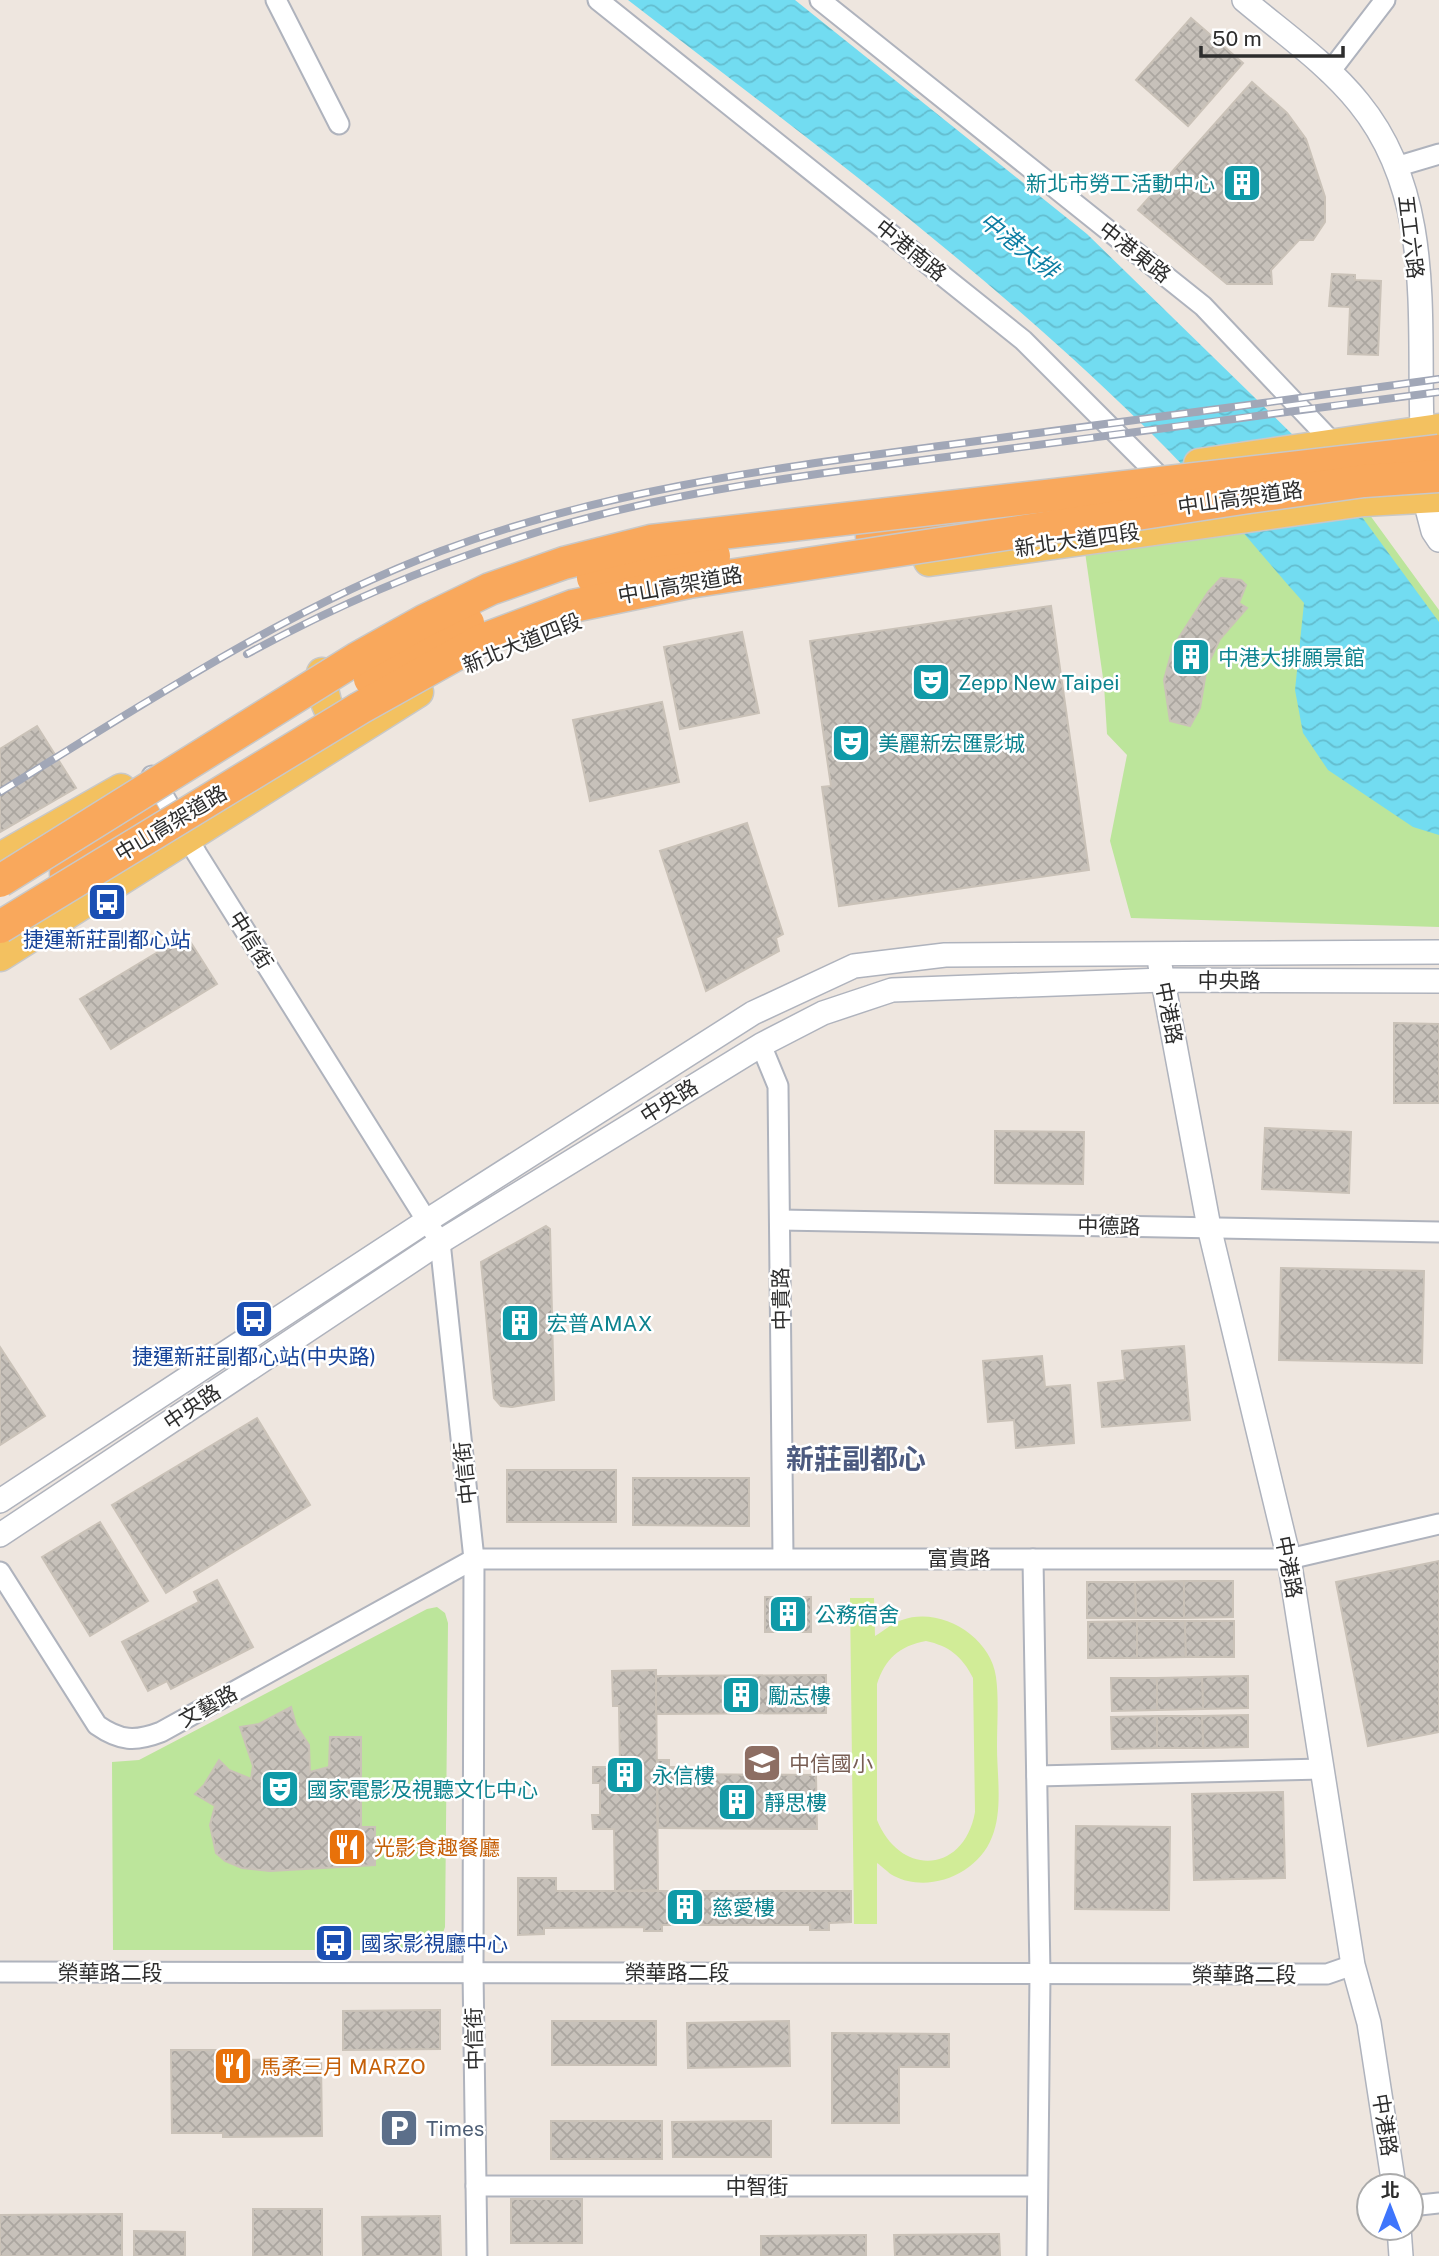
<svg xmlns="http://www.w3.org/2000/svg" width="1439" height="2256" font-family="'Public Sans','Noto Sans TC',sans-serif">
  <defs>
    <pattern id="water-waves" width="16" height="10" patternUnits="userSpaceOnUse" patternTransform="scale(1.75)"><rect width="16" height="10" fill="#72dcf1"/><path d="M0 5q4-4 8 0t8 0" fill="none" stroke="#63bdcf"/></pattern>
    <pattern id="building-cross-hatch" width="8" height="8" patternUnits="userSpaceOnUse" patternTransform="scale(1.75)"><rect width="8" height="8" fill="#c7c1ba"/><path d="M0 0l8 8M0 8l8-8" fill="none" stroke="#aba6a0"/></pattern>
  </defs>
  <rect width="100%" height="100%" fill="#eee6df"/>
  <!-- park -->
  <g fill="#bce59b">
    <polygon points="1364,507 1439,610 1439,927 1131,918 1110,841 1127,755 1107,734 1104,685 1085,552"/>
    <path d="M437,1607L445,1613L448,1623L445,1927C441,1940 436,1945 424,1950H113L112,1762L139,1760L427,1609Z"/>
  </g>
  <!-- pitch -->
  <path fill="#d1ec97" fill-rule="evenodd" d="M850,1598H874L875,1636C884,1631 892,1623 902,1620C941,1606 991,1637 996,1677C999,1699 997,1724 997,1747C997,1775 1003,1810 992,1837C978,1874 929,1894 894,1876C888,1873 882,1866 877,1863V1924H854ZM926,1641C949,1646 962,1656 973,1678L975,1812C964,1874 900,1877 877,1820V1684C885,1659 899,1646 926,1641Z"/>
  <!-- water -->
  <path fill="url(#water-waves)" d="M628,0H795L1087,234L1296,438L1362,517L1439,622V835L1413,827L1328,770L1303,733L1295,690L1304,603C1259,552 1215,498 1167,449C1003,283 812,142 628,0Z"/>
  <!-- building -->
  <g fill="url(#building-cross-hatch)" stroke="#cac2b8" stroke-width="2">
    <polygon points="1191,18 1243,63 1188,126 1136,80"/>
    <polygon points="1252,82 1287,113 1306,139 1325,197 1325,222 1313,240 1299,240 1271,270 1272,284 1227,284 1138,210"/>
    <polygon points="1332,274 1355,275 1355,280 1381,281 1378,355 1348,354 1350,307 1329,306"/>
    <polygon points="1221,578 1241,580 1246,585 1239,603 1247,608 1220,639 1207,666 1200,708 1190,726 1170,721 1164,680 1173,647 1208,592"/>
    <polygon points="1051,606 1089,870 839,906 822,787 831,786 810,641"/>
    <polygon points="742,632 759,713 680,729 664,647"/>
    <polygon points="662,702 679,782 590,801 573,720"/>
    <polygon points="37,726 76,788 0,832 0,749"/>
    <polygon points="747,823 783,934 776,938 779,951 706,991 660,851"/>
    <polygon points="186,935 217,984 111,1049 80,999"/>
    <polygon points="1394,1023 1439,1024 1439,1103 1394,1103"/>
    <polygon points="1265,1128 1351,1132 1349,1193 1262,1189"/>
    <polygon points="995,1131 1084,1132 1083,1184 995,1183"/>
    <polygon points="546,1226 550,1229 554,1400 512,1407 501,1406 494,1398 481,1262"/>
    <polygon points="1281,1268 1424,1271 1422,1363 1279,1360"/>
    <polygon points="1184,1346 1190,1420 1102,1427 1098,1383 1125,1380 1122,1351"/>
    <polygon points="0,1347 45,1416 0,1445"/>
    <polygon points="1042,1356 1045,1387 1070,1385 1074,1443 1016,1448 1014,1420 988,1422 983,1361"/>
    <polygon points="257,1418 310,1505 166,1593 112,1505"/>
    <rect x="507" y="1470" width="109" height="52"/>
    <polygon points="633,1478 749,1478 749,1526 633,1525"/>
    <polygon points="100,1522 148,1601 90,1636 42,1557"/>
    <polygon points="1439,1561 1439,1732 1368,1746 1336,1582"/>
    <polygon points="217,1580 253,1647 171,1689 167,1681 148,1691 122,1642 199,1602 194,1592"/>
    <polygon points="1184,1581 1184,1618 1136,1618 1135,1582"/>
    <polygon points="1184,1581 1233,1581 1233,1617 1184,1618"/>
    <polygon points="1087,1582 1135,1582 1136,1618 1087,1618"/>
    <rect x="765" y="1597" width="46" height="35"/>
    <polygon points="1137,1621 1137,1658 1088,1658 1088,1622"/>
    <polygon points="1137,1621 1185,1621 1186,1657 1137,1658"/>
    <polygon points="1185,1621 1234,1621 1234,1657 1186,1657"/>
    <polygon points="656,1670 658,1890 615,1891 614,1829 593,1829 592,1815 600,1815 600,1783 593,1783 593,1767 620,1767 619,1706 613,1706 612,1671"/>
    <polygon points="826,1675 826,1713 656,1714 656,1676"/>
    <polygon points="1248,1676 1248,1708 1203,1709 1202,1677"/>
    <polygon points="1202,1677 1203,1709 1157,1710 1157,1678"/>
    <polygon points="1111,1678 1157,1678 1157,1710 1112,1711"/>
    <polygon points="291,1707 296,1725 309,1745 310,1772 329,1767 330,1737 361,1737 361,1827 375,1827 375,1865 270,1871 242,1868 225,1861 216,1853 210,1825 215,1806 195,1794 204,1785 219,1760 229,1770 251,1779 253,1766 240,1727 259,1724"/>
    <polygon points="1248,1715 1248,1747 1203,1748 1202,1716"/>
    <polygon points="1157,1716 1157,1748 1112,1749 1111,1717"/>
    <polygon points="1157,1716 1202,1716 1203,1748 1157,1748"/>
    <polygon points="657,1760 669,1760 669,1767 675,1767 675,1774 816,1775 817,1829 658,1828"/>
    <polygon points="1283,1792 1285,1878 1194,1880 1192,1794"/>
    <polygon points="1076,1826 1170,1827 1169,1910 1075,1909"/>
    <polygon points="518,1878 556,1878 556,1891 851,1891 851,1922 829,1923 829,1930 810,1930 810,1925 662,1925 662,1931 644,1931 644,1927 544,1928 544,1934 518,1935"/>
    <polygon points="440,2010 440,2049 343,2050 343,2011"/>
    <rect x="552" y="2021" width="104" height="44"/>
    <polygon points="789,2021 790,2066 688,2068 687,2023"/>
    <polygon points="832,2033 949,2034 949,2067 899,2067 899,2123 832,2123"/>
    <polygon points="171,2050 229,2050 229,2060 321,2059 322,2136 223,2137 223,2133 172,2133"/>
    <rect x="551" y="2121" width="111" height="38"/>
    <polygon points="771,2121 771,2157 673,2157 672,2122"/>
    <rect x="511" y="2199" width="71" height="44"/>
    <rect x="253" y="2209" width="69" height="47"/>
    <polygon points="122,2214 122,2256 0,2256 0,2215"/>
    <polygon points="440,2216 441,2256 363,2256 362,2217"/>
    <polygon points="134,2231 185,2232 185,2256 134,2256"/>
    <polygon points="999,2234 1000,2256 895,2256 894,2235"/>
    <polygon points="866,2235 866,2256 761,2256 761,2236"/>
  </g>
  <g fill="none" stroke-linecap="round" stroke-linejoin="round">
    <!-- minor casing -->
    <g stroke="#afb3bd" stroke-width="23">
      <g id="minor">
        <polyline points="276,0 339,124"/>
        <polyline points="598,0 1023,340 1169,486"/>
        <polyline points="820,0 1203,306 1334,444"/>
        <polyline points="1329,73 1385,0"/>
        <polyline points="1399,166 1439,154"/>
        <polyline points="152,776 197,854 440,1242 474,1559 473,1971 477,2256"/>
        <polyline points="761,1045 778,1086 783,1557"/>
        <polyline points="780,1220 1439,1232"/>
        <polyline points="1033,1559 1040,1974 1037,2256"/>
        <path d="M0,1572L97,1725C120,1741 135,1742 161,1732L474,1559H1289L1439,1524"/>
        <polyline points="1037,1776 1322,1769"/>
        <polyline points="0,1972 1327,1974 1353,1965"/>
        <polyline points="476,2186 1037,2186"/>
        <polyline points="1411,2206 1439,2203"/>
      </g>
    </g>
    <!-- tertiary casing -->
    <g stroke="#afb3bd" stroke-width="26">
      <g id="tertiary">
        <path d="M1244,0C1282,32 1328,64 1359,103C1434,195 1418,317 1422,429"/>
        <polyline points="1424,497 1433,531 1439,540"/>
        <polyline points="1160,965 1209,1227 1289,1559 1353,1965 1369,2023 1394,2186"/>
        <polyline points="0,1501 428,1220 753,1013 854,966 945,955 1439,952"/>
        <polyline points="0,1535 440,1242 761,1045 823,1013 892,990 1163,980 1439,981"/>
        <polyline points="1399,2228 1401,2256"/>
      </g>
    </g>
    <!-- primary casing -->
    <g stroke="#c8c8c8" stroke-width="33">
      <g id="primary">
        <polyline points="1199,464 1439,429"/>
        <polyline points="929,561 1364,501 1439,497"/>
        <path d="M322,673C323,702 328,724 361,726"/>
        <polyline points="0,858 121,789"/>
        <polyline points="0,956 418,692"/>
      </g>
    </g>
    <!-- trunk casing -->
    <g stroke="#c8c8c8" stroke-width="35">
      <g id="trunk">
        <polyline points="872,536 999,520"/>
        <polyline points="66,874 144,815"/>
      </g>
    </g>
    <!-- minor -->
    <use href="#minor" stroke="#fff" stroke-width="19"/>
    <!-- tertiary -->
    <use href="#tertiary" stroke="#fff" stroke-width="23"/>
    <!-- primary -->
    <use href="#primary" stroke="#f3c160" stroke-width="30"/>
    <!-- trunk -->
    <use href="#trunk" stroke="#f9a85c" stroke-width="32"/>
    <!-- rail casing -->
    <g stroke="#a1a7b7" stroke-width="8">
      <g id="rail">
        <path d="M247,654C388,577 541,522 699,493C796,475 895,464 992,451C1141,431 1290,411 1439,392"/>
        <path d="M0,792C143,705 284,610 441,551C611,488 777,468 955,444C1116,423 1278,401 1439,379"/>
      </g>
    </g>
    <!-- rail -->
    <use href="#rail" stroke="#fff" stroke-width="5" stroke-dasharray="16" stroke-linecap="butt"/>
    <!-- trunk-bridge casing -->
    <g stroke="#c8c8c8" stroke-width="35" stroke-linecap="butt">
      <g id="trunk-bridge">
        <polyline points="593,578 714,556"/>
        <polyline points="370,679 468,623"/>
        <polyline points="0,881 356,659 424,621 490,589 564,563 651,541 1439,451"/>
        <polyline points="0,927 360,708 480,641 573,606 689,582 1249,497 1364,481 1439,476"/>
      </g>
    </g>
    <!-- trunk-bridge -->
    <use href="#trunk-bridge" stroke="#f9a85c" stroke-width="32"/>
  </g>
  <!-- icons -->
  <defs>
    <g id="building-square" transform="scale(2.0125)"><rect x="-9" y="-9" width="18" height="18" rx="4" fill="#0f9aa8" stroke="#fff"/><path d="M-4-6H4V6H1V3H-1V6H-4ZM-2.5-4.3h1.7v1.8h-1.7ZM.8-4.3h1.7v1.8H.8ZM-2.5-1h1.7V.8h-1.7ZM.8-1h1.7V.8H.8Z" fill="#fff"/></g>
    <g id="theatre-square" transform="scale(2.0125)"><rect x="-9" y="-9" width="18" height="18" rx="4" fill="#0f9aa8" stroke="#fff"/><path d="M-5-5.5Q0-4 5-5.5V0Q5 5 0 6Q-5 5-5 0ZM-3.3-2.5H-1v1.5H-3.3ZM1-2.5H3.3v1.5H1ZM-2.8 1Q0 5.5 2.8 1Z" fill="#fff"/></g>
    <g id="bus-square" transform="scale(2.0125)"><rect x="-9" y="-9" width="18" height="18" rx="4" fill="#1a4fb4" stroke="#fff"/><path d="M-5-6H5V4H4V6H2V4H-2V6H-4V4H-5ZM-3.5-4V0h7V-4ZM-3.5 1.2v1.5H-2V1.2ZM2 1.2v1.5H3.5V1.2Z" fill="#fff"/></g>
    <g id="school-square" transform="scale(2.0125)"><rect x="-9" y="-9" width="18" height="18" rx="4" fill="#8d6e63" stroke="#fff"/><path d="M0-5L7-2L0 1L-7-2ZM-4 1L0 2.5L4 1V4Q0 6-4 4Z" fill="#fff"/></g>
    <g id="restaurant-square" transform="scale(2.0125)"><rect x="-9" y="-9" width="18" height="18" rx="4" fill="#e8710a" stroke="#fff"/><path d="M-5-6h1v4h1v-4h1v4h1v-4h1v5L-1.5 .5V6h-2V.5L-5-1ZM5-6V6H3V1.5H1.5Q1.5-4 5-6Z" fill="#fff"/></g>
    <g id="parking-square" transform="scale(2.0125)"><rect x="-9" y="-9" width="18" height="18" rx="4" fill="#5c6f8a" stroke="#fff"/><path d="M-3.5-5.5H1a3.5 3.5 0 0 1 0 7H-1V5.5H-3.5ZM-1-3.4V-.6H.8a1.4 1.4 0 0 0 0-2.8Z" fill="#fff"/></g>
  </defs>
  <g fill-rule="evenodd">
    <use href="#building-square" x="1242" y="183"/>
    <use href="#building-square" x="1191" y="657"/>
    <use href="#theatre-square" x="931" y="682"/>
    <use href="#theatre-square" x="851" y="743"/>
    <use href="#bus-square" x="107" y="902"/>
    <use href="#bus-square" x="254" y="1319"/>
    <use href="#building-square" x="520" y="1323"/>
    <use href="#building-square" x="788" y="1614"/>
    <use href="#building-square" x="741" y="1695"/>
    <use href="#school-square" x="762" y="1763"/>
    <use href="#building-square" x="625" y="1775"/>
    <use href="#theatre-square" x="280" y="1789"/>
    <use href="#building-square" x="737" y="1802"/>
    <use href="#restaurant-square" x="347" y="1847"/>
    <use href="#building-square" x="685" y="1907"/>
    <use href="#bus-square" x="334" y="1943"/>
    <use href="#restaurant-square" x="233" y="2066"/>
    <use href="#parking-square" x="399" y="2128"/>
  </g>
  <g text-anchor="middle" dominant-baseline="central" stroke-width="5" stroke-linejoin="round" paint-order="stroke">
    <!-- culture labels -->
    <g font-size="21" fill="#0d838f" stroke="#fff" text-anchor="start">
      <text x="1215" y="183" text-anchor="end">新北市勞工活動中心</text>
      <text x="1218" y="657">中港大排願景館</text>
      <text x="958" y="682">Zepp New Taipei</text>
      <text x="878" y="743">美麗新宏匯影城</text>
      <text x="547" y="1323">宏普AMAX</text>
      <text x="815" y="1614">公務宿舍</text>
      <text x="768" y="1695">勵志樓</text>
      <text x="652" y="1775">永信樓</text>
      <text x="307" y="1789">國家電影及視聽文化中心</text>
      <text x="764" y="1802">靜思樓</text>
      <text x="712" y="1907">慈愛樓</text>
    </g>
    <!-- street labels -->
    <g font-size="21" fill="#2d2d2d" stroke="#fff">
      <text transform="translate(1411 237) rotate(83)">五工六路</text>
      <text transform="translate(911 250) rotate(39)">中港南路</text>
      <text transform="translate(1135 252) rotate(38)">中港東路</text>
      <text transform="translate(1240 498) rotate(-8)">中山高架道路</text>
      <text transform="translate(1077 540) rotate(-8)">新北大道四段</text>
      <text transform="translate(680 585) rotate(-10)">中山高架道路</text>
      <text transform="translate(522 643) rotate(-22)">新北大道四段</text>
      <text transform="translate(171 823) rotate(-31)">中山高架道路</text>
      <text transform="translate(251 940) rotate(58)">中信街</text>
      <text x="1229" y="980">中央路</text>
      <text transform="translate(1169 1013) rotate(79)">中港路</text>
      <text transform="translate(669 1101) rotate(-32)">中央路</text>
      <text transform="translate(1109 1226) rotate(1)">中德路</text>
      <text transform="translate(781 1299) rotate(-91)">中貴路</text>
      <text transform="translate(192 1407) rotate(-34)">中央路</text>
      <text transform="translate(465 1473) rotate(-96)">中信街</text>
      <text x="959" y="1558">富貴路</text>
      <text transform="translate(1289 1567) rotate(79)">中港路</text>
      <text transform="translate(208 1706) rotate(-29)">文藝路</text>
      <text x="110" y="1972">榮華路二段</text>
      <text x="677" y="1972">榮華路二段</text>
      <text x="1244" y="1974">榮華路二段</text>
      <text transform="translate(474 2039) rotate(-91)">中信街</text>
      <text transform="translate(1385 2125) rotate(81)">中港路</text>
      <text x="757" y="2186">中智街</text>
    </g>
    <!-- transit labels -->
    <g font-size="21" fill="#164399" stroke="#fff">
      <text x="107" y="939">捷運新莊副都心站</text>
      <text x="254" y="1356">捷運新莊副都心站(中央路)</text>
      <text x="361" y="1943" text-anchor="start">國家影視廳中心</text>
    </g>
    <!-- education labels -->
    <g font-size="21" fill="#785e54" stroke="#fff" text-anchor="start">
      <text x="789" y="1763">中信國小</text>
    </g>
    <!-- food labels -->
    <g font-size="21" fill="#c56008" stroke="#fff" text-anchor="start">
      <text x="374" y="1847">光影食趣餐廳</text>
      <text x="260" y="2066">馬柔三月 MARZO</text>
    </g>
    <!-- service labels -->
    <g font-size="21" fill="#4e5e75" stroke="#fff" text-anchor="start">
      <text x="426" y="2128">Times</text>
    </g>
    <!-- water labels -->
    <g font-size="23" font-style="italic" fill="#0c7da2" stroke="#fff">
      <text transform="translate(1019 245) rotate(38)">中港大排</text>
    </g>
    <!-- district labels -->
    <g font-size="28" font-weight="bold" fill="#4c5a7f" stroke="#fff">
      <text x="856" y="1458">新莊副都心</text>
    </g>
  </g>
  <!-- north arrow -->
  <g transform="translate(1390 2207)"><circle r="33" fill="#ffffff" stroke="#ababab" stroke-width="2"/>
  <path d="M0-5L12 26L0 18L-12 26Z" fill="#3e75fc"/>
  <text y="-10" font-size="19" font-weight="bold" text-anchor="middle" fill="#2d2d2d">北</text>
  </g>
  <!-- scale -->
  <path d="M1201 46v10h142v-10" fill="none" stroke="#2d2d2d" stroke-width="3.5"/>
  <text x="1212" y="46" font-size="21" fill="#2d2d2d" stroke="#ffffff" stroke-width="5" paint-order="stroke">50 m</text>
</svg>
